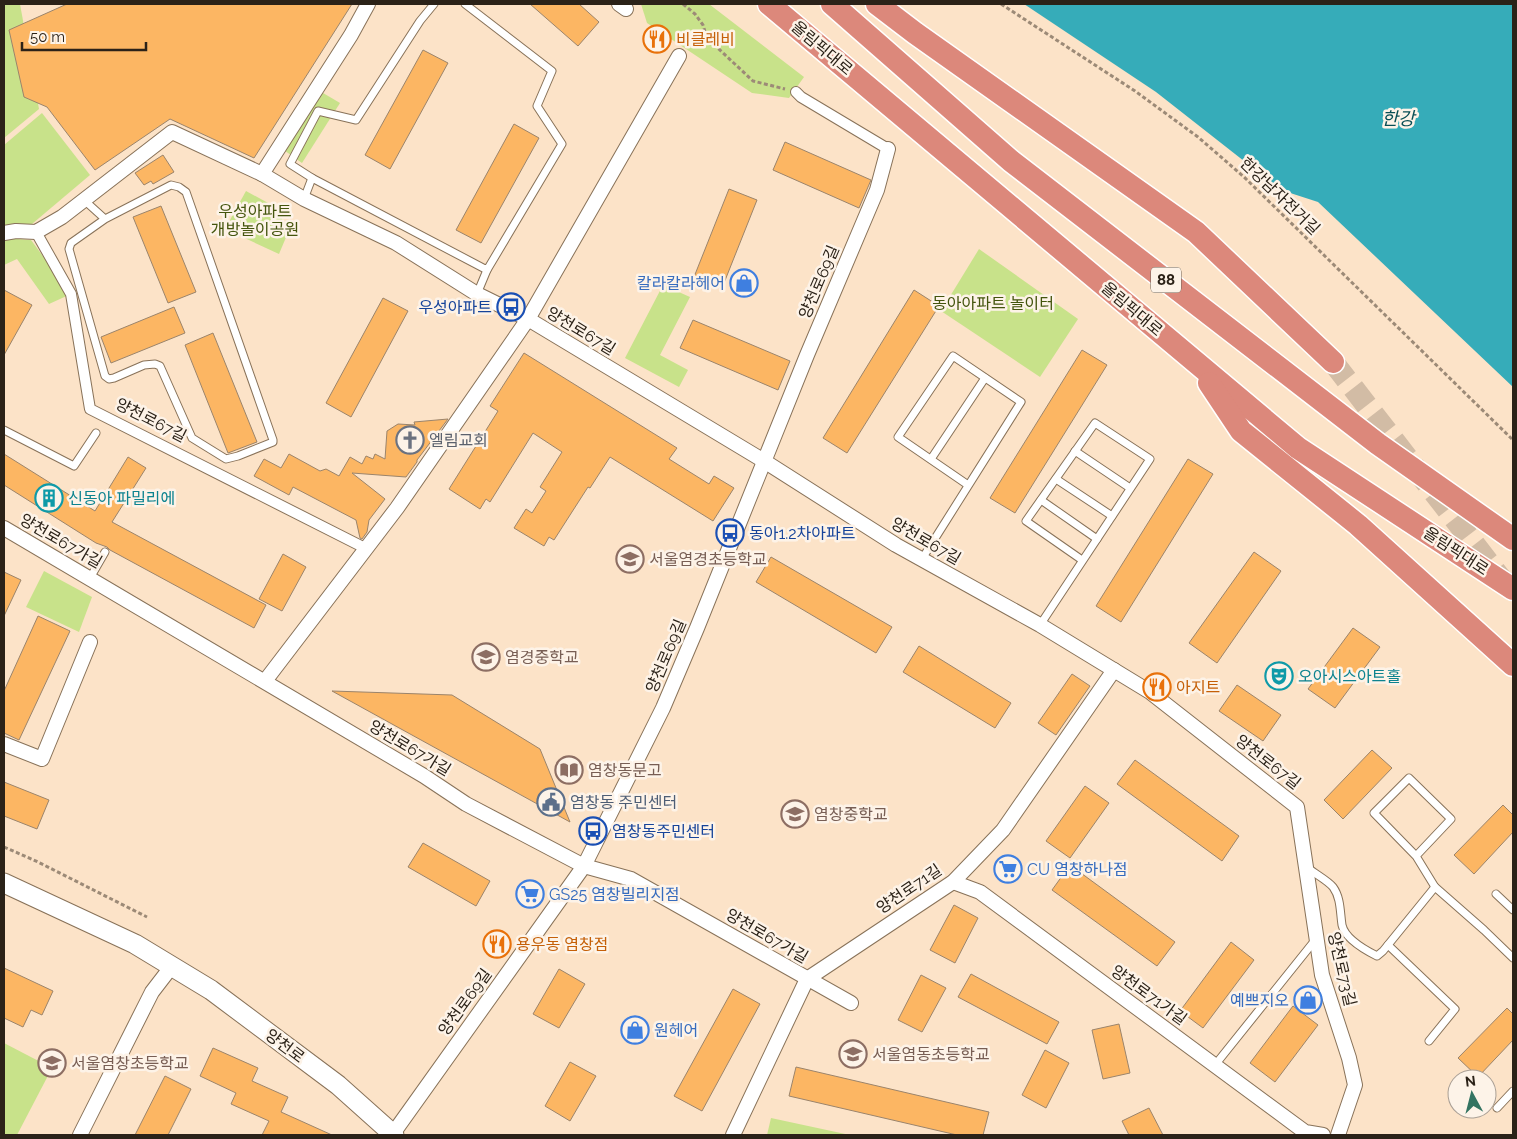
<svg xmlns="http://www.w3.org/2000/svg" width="1517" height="1139" font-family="Raleway,'Noto Sans KR',sans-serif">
  <rect width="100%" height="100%" fill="#fce3c8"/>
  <!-- green -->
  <g fill="#c8e28a">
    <polygon points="4,4 20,4 39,109 4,138"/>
    <polygon points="641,4 709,4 804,77 789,98 752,93 647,23"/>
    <polygon points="318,90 340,103 302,163 281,148"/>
    <polygon points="42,113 90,175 32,224 4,230 4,145"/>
    <polygon points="246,191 279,209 287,235 279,254 225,229"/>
    <polygon points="4,238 31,240 71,294 49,304 17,259 4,265"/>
    <polygon points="979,249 1078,319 1040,377 941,311"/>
    <polygon points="663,285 690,297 660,355 688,370 679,387 625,358"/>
    <polygon points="44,571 92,597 79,632 26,607"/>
    <polygon points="4,1043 52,1068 17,1135 4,1135"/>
    <polygon points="771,1118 850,1135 767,1135"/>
  </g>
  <!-- water -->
  <polygon fill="#36acb9" points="1024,4 1513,4 1513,387 1318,202 1281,190 1156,92"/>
  <!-- building -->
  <g fill="#fcb663" stroke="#9b846b">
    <polygon points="67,4 352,4 254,158 170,119 95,170 47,107 24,97 9,30"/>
    <polygon points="530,4 579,4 599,22 578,46"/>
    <polygon points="423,50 448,63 390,169 365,155"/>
    <polygon points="514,124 539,138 481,243 456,230"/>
    <polygon points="785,142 871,180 859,208 773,170"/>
    <polygon points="163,155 174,172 153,184 151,181 144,185 135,173"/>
    <polygon points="729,189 757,200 722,288 694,277"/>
    <polygon points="161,206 196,292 168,303 133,217"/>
    <polygon points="4,290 32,305 4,355"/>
    <polygon points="914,290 939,306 847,453 823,438"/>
    <polygon points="383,298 408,311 351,417 326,403"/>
    <polygon points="174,307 185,333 111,363 101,337"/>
    <polygon points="693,320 790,361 778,390 680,348"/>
    <polygon points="213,333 257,442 228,453 185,345"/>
    <polygon points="1082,350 1107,365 1015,513 990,498"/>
    <polygon points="524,353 677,448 669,459 709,484 714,476 734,488 713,521 610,457 590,488 588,487 554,540 549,537 544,546 514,528 526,509 532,513 546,491 540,487 562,452 533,433 490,502 486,499 480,509 449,489 498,411 490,406"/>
    <polygon points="448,419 417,460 417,462 406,477 352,473 385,499 369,520 367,532 362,539 360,538 356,520 293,487 289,495 254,476 264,459 281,468 289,454 320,471 326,469 339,476 350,457 362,464 366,456 373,459 375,454 385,459 387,431 398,424 415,425 414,422"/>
    <polygon points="4,454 95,511 128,457 146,468 112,522 266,605 254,628 110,550 107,547 96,543 4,485"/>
    <polygon points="1188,459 1213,474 1121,622 1096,606"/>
    <polygon points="1254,552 1281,571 1217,663 1189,643"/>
    <polygon points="283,554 306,567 282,611 259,599"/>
    <polygon points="771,557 892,627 876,653 756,582"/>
    <polygon points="4,572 21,580 4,616"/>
    <polygon points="38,616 70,631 19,740 4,733 4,691"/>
    <polygon points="1353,628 1380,647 1335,708 1308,689"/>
    <polygon points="919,646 1011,703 995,728 903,672"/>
    <polygon points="1072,674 1090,686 1056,735 1038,723"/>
    <polygon points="1237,685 1281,715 1263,741 1219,711"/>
    <polygon points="332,691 452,695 540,749 570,822"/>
    <polygon points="1372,750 1392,768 1343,819 1324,800"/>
    <polygon points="1135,760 1239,836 1222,861 1117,784"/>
    <polygon points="4,782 49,800 37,829 4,816"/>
    <polygon points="1085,786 1109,803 1070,858 1046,841"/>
    <polygon points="1503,805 1513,815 1513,832 1474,874 1454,855"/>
    <polygon points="423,843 490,881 476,906 408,867"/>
    <polygon points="1070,865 1175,942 1157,966 1052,890"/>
    <polygon points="954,905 978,918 955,963 930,950"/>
    <polygon points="1231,942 1254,960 1203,1028 1180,1011"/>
    <polygon points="4,968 53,991 42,1015 31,1010 23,1027 4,1018"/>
    <polygon points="559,969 585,984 559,1028 533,1014"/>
    <polygon points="971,974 1059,1022 1047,1044 958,997"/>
    <polygon points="921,975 946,988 922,1032 898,1020"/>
    <polygon points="733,989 760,1004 702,1111 674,1096"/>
    <polygon points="1293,1006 1318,1025 1275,1082 1250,1063"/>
    <polygon points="1507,1008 1513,1014 1513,1040 1478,1077 1458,1058"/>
    <polygon points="1119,1024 1130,1073 1103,1079 1092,1030"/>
    <polygon points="213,1048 258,1068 252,1081 288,1097 281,1112 332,1135 262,1135 269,1121 231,1104 236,1093 200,1076"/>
    <polygon points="1045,1050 1069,1063 1046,1108 1022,1095"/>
    <polygon points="570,1062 596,1076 570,1121 545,1106"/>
    <polygon points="796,1067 989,1112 983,1135 957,1135 789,1096"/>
    <polygon points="165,1076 191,1089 168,1135 135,1135"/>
    <polygon points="1149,1108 1163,1135 1129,1135 1122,1121"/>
  </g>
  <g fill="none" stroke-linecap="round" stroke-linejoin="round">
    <!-- trunk-tunnel -->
    <polyline stroke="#d2bca5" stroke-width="22" stroke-dasharray="22 11" stroke-linecap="butt" points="1333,362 1502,580"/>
    <!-- service casing -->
    <g stroke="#887259" stroke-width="9">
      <g id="service">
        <polyline points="434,4 420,21 356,120 318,111 290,164 312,178 487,270 562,144 537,106 552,71 465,4"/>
        <polyline points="304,199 312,178"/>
        <polyline points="84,200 105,219 71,243 69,249 105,376 109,379 114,378 144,365 155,364 160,366 192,438 226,459 238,456 273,442 273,440 186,192 179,187 171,185 105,219"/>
        <polyline points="477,294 487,270"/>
        <polyline points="4,430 74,466 96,433"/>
        <polyline points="1075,451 1130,488"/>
        <polyline points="931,459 985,378"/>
        <polyline points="1056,479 1112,516"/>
        <polyline points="1041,500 1097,539"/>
        <polyline points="922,559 1021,402 953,356 898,437 968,485"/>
        <polyline points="90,578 105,552"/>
        <polyline points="1040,625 1150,459 1095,423 1026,521 1082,560"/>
        <polyline points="1416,856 1451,819 1409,778 1374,813 1416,856 1435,887"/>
        <path d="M1308,868C1315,874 1327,880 1333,887C1341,898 1340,912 1342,925C1345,939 1365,950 1377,956L1383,951L1435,887L1484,930L1513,958"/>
        <polyline points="1496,894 1513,910"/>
        <polyline points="1388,945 1455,1009 1429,1041"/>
        <polyline points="1215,1065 1316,939"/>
        <polyline points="1497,1108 1513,1091"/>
      </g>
    </g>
    <!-- pedestrian casing -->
    <g stroke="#887259" stroke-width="12">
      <g id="pedestrian">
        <polyline points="796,92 801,97 888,149"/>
        <polyline points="36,232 71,294 90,409 365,548"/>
      </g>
    </g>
    <!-- minor casing -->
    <g stroke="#887259" stroke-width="16">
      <g id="minor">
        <polyline points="619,4 626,9"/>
        <polyline points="262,174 351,35 368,4"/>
        <polyline points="4,233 16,231 36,232 62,217 172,132 262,174 304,199 396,243 477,294 528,319 764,461 896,545 1040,625 1150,692 1297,807 1322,975 1349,1058 1355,1085 1338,1135"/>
        <polyline points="4,528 424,776 466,804 584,866 631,879 851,1003"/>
        <polyline points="265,681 397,508 528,319 679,56"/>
        <polyline points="4,744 42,759 90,642"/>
        <polyline points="953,882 980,892 1305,1132 1323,1135"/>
        <polyline points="80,1135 152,992 172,966"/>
        <polyline points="392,1135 584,866 663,708 697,628 807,355 877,190 888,149"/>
        <polyline points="733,1135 807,979 953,882 1003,830 1114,670"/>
      </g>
    </g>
    <!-- secondary casing -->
    <g stroke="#887259" stroke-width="21">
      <polyline id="secondary" points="4,883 135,944 211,990 338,1085 394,1135"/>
    </g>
    <!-- trunk casing -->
    <g stroke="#fff" stroke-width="25">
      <g id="trunk">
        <polyline points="769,4 1298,448 1513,589"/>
        <polyline points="832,4 1011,161 1378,444 1513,539"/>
        <polyline points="877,4 915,33 1196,232 1333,362"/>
        <polyline points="1209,383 1241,431 1358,525 1513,665"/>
      </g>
    </g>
    <!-- path -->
    <g stroke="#9c8a77" stroke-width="3" stroke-dasharray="4 2.5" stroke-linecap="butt">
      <polyline points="683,4 695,14 703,25 707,38 753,81 785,89"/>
      <polyline points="1001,4 1135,91 1198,137 1244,177 1513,440"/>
      <polyline points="691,47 704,31"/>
      <polyline points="4,847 38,862 147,917"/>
    </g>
    <!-- service -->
    <use href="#service" stroke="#fff" stroke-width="7"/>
    <!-- pedestrian -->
    <use href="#pedestrian" stroke="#fff" stroke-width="10"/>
    <!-- minor -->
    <use href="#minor" stroke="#fff" stroke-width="14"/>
    <!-- secondary -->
    <use href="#secondary" stroke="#fff" stroke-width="19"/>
    <!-- trunk -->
    <use href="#trunk" stroke="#dc887b" stroke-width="22"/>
  </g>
  <!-- icons -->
  <defs>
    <g id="restaurant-ring" transform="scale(1.4375)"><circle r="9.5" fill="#fdf3e8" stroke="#e8710a" stroke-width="1.5"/><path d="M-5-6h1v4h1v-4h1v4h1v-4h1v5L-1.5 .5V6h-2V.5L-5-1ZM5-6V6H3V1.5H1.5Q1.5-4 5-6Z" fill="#e8710a"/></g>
    <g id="shop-ring" transform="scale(1.4375)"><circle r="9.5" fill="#fdf3e8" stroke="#3f7fe0" stroke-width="1.5"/><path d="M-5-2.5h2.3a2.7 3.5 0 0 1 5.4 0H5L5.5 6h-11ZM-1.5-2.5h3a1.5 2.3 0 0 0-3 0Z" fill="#3f7fe0"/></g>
    <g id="bus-ring" transform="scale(1.4375)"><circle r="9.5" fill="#fdf3e8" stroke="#1a4fb4" stroke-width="1.5"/><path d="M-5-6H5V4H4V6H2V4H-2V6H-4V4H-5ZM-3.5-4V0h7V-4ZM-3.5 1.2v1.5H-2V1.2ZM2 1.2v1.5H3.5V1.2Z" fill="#1a4fb4"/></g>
    <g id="church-ring" transform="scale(1.4375)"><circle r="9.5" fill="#fdf3e8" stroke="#6b7280" stroke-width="1.5"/><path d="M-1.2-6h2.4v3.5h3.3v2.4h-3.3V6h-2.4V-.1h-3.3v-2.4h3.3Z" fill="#6b7280"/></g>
    <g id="building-ring" transform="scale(1.4375)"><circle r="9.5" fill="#fdf3e8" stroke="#0f9aa8" stroke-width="1.5"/><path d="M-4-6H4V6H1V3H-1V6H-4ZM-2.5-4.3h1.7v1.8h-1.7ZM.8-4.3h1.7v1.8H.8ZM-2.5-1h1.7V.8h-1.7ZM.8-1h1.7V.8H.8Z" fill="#0f9aa8"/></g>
    <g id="school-ring" transform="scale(1.4375)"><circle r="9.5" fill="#fdf3e8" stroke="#8d6e63" stroke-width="1.5"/><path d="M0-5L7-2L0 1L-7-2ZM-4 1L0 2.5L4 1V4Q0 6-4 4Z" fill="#8d6e63"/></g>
    <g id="theatre-ring" transform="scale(1.4375)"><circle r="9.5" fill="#fdf3e8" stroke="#0f9aa8" stroke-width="1.5"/><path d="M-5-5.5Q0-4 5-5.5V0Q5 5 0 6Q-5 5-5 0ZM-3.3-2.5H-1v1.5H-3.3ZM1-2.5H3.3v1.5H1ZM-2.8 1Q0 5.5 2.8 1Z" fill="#0f9aa8"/></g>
    <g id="library-ring" transform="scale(1.4375)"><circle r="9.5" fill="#fdf3e8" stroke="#8d6e63" stroke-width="1.5"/><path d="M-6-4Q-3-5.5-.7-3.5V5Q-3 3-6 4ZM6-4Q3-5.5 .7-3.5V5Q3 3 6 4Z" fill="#8d6e63"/></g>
    <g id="civic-ring" transform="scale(1.4375)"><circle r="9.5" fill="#fdf3e8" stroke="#5c6f8a" stroke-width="1.5"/><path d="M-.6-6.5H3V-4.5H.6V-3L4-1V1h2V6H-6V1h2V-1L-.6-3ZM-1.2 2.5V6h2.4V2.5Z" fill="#5c6f8a"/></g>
    <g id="supermarket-ring" transform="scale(1.4375)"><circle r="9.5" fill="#fdf3e8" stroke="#3f7fe0" stroke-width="1.5"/><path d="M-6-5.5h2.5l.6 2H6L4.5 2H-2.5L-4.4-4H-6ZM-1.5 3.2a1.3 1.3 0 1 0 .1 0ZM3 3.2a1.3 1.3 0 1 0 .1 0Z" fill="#3f7fe0"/></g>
  </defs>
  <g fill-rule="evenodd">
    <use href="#restaurant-ring" x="657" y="39"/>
    <use href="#shop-ring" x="744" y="283"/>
    <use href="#bus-ring" x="511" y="307"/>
    <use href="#church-ring" x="410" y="440"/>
    <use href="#building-ring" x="49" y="498"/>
    <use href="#bus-ring" x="730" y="533"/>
    <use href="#school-ring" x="630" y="559"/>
    <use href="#school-ring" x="486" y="657"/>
    <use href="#theatre-ring" x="1279" y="676"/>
    <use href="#restaurant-ring" x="1157" y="687"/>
    <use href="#library-ring" x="569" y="770"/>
    <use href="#civic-ring" x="551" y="802"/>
    <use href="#school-ring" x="795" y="814"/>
    <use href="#bus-ring" x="593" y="831"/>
    <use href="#supermarket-ring" x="1008" y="869"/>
    <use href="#supermarket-ring" x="530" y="894"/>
    <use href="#restaurant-ring" x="497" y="944"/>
    <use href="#shop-ring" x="1308" y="1000"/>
    <use href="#shop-ring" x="635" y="1030"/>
    <use href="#school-ring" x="853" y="1054"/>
    <use href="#school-ring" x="52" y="1063"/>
  </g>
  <g text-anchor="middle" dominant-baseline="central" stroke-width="5" stroke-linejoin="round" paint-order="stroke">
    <!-- shield labels -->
    <rect fill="#fdf3e8" stroke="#6a6156" stroke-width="1" x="1151" y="267.5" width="30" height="25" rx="4"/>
    <g font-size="15" font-weight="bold" fill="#2b2218">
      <text x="1166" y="280">88</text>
    </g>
    <!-- food labels -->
    <g font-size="16" fill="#c56008" stroke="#fdf3e8" text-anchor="start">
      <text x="676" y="39">비클레비</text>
      <text x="1176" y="687">아지트</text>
      <text x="516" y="944">용우동 염창점</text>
    </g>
    <!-- street labels -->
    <g font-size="16" fill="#2b2218" stroke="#fdf3e8">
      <text transform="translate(822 48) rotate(40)">올림픽대로</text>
      <text transform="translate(1280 196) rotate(44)">한강남자전거길</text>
      <text transform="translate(819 282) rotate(-67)">양천로69길</text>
      <text transform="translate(1132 309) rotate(40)">올림픽대로</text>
      <text transform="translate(581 331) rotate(31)">양천로67길</text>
      <text transform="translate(151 420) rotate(27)">양천로67길</text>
      <text transform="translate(61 541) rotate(30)">양천로67가길</text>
      <text transform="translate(926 541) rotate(30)">양천로67길</text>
      <text transform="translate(1456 551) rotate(33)">올림픽대로</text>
      <text transform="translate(666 656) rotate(-67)">양천로69길</text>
      <text transform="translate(410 748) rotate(31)">양천로67가길</text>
      <text transform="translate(1268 762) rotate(38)">양천로67길</text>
      <text transform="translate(909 889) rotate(-34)">양천로71길</text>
      <text transform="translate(767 936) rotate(30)">양천로67가길</text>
      <text transform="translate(1342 969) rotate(77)">양천로73길</text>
      <text transform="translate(1149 995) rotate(36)">양천로71가길</text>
      <text transform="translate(465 1002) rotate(-54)">양천로69길</text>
      <text transform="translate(285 1046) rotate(37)">양천로</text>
    </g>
    <!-- park labels -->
    <g font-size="16" fill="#44550d" stroke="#fdf3e8">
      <text x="255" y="211">우성아파트<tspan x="255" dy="18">개방놀이공원</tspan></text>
      <text x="993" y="303">동아아파트 놀이터</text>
    </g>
    <!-- shop labels -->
    <g font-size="16" fill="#366cbe" stroke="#fdf3e8" text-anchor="start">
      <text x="725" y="283" text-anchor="end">칼라칼라헤어</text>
      <text x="1027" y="869">CU 염창하나점</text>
      <text x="549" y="894">GS25 염창빌리지점</text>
      <text x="1289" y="1000" text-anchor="end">예쁘지오</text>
      <text x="654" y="1030">원헤어</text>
    </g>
    <!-- transit labels -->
    <g font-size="16" fill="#164399" stroke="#fdf3e8" text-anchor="start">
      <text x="492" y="307" text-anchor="end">우성아파트</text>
      <text x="749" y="533">동아1.2차아파트</text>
      <text x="612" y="831">염창동주민센터</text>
    </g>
    <!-- worship labels -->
    <g font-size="16" fill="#5b616d" stroke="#fdf3e8" text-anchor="start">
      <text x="429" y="440">엘림교회</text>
    </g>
    <!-- culture labels -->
    <g font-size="16" fill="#0d838f" stroke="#fdf3e8" text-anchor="start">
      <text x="68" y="498">신동아 파밀리에</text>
      <text x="1298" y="676">오아시스아트홀</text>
    </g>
    <!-- education labels -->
    <g font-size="16" fill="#785e54" stroke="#fdf3e8" text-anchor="start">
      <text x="649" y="559">서울염경초등학교</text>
      <text x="505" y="657">염경중학교</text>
      <text x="588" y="770">염창동문고</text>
      <text x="814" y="814">염창중학교</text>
      <text x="872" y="1054">서울염동초등학교</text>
      <text x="71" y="1063">서울염창초등학교</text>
    </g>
    <!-- service labels -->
    <g font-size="16" fill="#4e5e75" stroke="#fdf3e8" text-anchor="start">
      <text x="570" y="802">염창동 주민센터</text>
    </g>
    <!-- water labels -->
    <g font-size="18" font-style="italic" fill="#084e55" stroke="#fdf3e8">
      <text x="1398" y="118">한강</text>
    </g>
  </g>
  <!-- border -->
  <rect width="1517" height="1139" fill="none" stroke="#2b2218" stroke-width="10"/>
  <!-- north arrow -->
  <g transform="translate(1472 1094) rotate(353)"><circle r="24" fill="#fdf3e8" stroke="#a99f95"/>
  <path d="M0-4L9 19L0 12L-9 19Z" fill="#337361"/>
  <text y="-8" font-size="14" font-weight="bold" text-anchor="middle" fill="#2b2218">N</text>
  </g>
  <!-- scale -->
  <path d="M22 42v8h124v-8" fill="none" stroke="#2b2218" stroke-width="2.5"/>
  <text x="30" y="42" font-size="15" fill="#2b2218" stroke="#fdf3e8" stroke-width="4" paint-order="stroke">50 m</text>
</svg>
